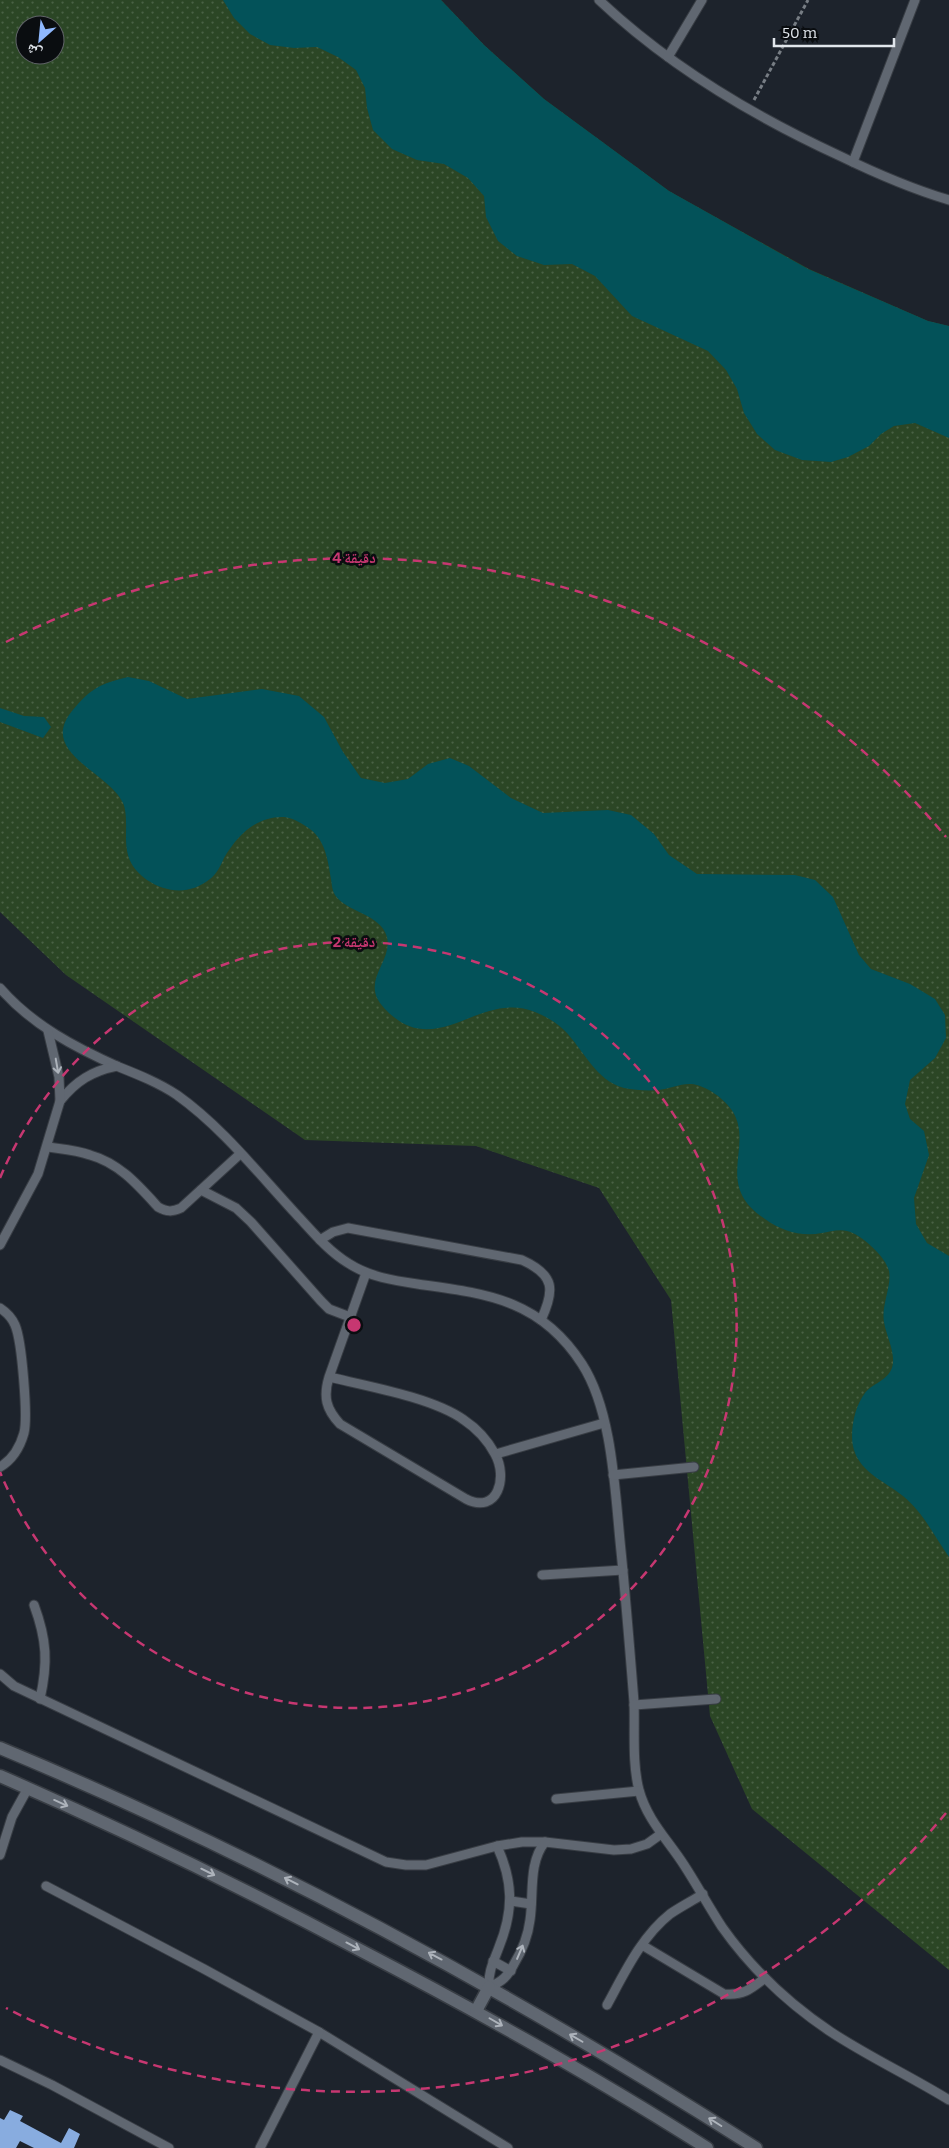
<svg xmlns="http://www.w3.org/2000/svg" width="949" height="2148" font-family="Bitter,'Noto Naskh Arabic',serif">
  <defs>
    <pattern id="grass-dots" width="8" height="8" patternUnits="userSpaceOnUse" patternTransform="scale(1.25)"><rect width="8" height="8" fill="#2b4625"/><path d="M2 2h.1M6 6h.1" fill="none" stroke="#496145" stroke-width="1.8" stroke-linecap="round"/></pattern>
  </defs>
  <rect width="100%" height="100%" fill="#1d232c"/>
  <!-- grass -->
  <path fill="url(#grass-dots)" fill-rule="evenodd" d="M0,0H441L484,45L544,99L669,191L809,269L928,321L949,326V1970L752,1809L710,1716L671,1300L599,1188L476,1146L305,1140L66,975L0,912ZM25,25H55V55H25Z"/>
  <!-- water -->
  <g fill="#035259">
    <polygon points="223,0 441,0 484,45 544,99 669,191 808,269 928,321 949,326 949,438 915,423 894,426 881,434 869,446 848,457 831,462 802,460 775,450 757,434 744,413 737,389 726,370 708,351 632,316 595,276 572,264 544,265 517,256 498,241 486,217 484,196 468,178 444,164 417,160 392,149 373,130 367,108 365,88 356,70 338,57 317,47 294,48 270,45 250,34 234,18"/>
    <path d="M128,677L149,681L187,699L262,689L299,696L324,717L343,752L361,778L385,783L408,779L428,764L450,758L469,766L511,798L543,813L608,810L631,815L654,834L669,855L697,874L795,875L815,880L833,897L859,955L871,969L910,984L935,999L945,1015L946,1038L935,1058L910,1080L905,1104L910,1119L924,1131L929,1155L914,1198L916,1224L927,1243L949,1256V1557C934,1536 923,1512 903,1496C886,1482 861,1473 854,1450C849,1434 854,1407 865,1393C874,1382 891,1380 893,1363C894,1349 886,1335 884,1322C881,1306 892,1285 889,1271C886,1257 861,1234 847,1231C839,1229 829,1232 822,1233C801,1237 782,1231 765,1219C713,1185 754,1147 733,1112C725,1099 707,1086 692,1084C681,1083 669,1089 658,1090C648,1091 634,1090 624,1088C595,1080 584,1050 564,1030C556,1022 545,1016 535,1012C479,989 436,1064 384,1008C359,981 393,963 387,937C381,914 346,912 335,895C332,890 332,885 331,879C328,860 325,838 307,827C300,822 292,818 284,817C256,816 237,836 224,858C221,865 216,875 210,879C190,895 167,893 147,880C131,868 126,857 126,837C126,827 127,812 123,803C108,771 38,753 72,711C91,688 100,684 128,677Z"/>
    <polygon points="0,708 24,716 44,717 51,727 43,738 0,722"/>
  </g>
  <!-- building -->
  <polygon fill="#88acdf" points="10,2110 23,2116 20,2121 61,2143 69,2128 80,2134 74,2148 34,2148 20,2141 16,2148 0,2148 0,2118 4,2120"/>
  <g fill="none" stroke-linecap="round" stroke-linejoin="round">
    <!-- lane casing -->
    <g stroke="#383d44" stroke-width="11">
      <g id="lane">
        <path d="M599,0C669,66 753,116 840,156C875,173 912,189 949,200"/>
        <polyline points="668,57 702,0"/>
        <polyline points="853,162 915,0"/>
        <path d="M0,988C32,1025 76,1048 119,1067C139,1075 159,1083 177,1095C222,1127 258,1173 296,1214C312,1231 327,1250 348,1263C371,1278 397,1281 424,1285C491,1294 542,1302 582,1364C613,1412 615,1494 621,1551C626,1601 630,1652 634,1702C635,1731 632,1763 639,1790C647,1820 668,1840 684,1865C697,1885 709,1907 722,1927C751,1968 789,2004 831,2032C869,2057 910,2076 949,2100"/>
        <path d="M60,1101C76,1081 92,1071 117,1066"/>
        <path d="M48,1147C62,1149 77,1150 90,1155C119,1163 138,1185 158,1207C167,1212 172,1212 181,1208L240,1154"/>
        <polyline points="201,1190 236,1208 251,1222 321,1301 329,1309 350,1317"/>
        <path d="M320,1240L333,1232L348,1228L522,1260C555,1275 555,1290 541,1320"/>
        <polyline points="0,1245 38,1174 60,1101 59,1077 48,1031"/>
        <path d="M0,1308C6,1312 12,1318 15,1325C22,1341 28,1417 24,1433C20,1447 12,1460 0,1467"/>
        <path d="M329,1377C367,1386 434,1398 464,1420C476,1428 488,1441 495,1454C508,1477 498,1515 466,1499L340,1424C326,1409 323,1397 329,1377L366,1273"/>
        <polyline points="496,1454 604,1423"/>
        <polyline points="613,1475 694,1467"/>
        <polyline points="542,1575 623,1570"/>
        <path d="M34,1605C47,1640 48,1663 40,1699"/>
        <polyline points="0,1674 14,1686 386,1862 406,1865 426,1865 497,1846 522,1842 545,1842 614,1850 631,1849 647,1844 661,1834"/>
        <polyline points="634,1705 716,1699"/>
        <polyline points="556,1799 639,1791"/>
        <path d="M497,1846C513,1881 514,1910 499,1947C494,1961 488,1971 489,1987C502,1982 508,1976 514,1964C522,1951 528,1936 530,1920C534,1894 528,1863 545,1842"/>
        <polyline points="0,1855 12,1817 28,1788"/>
        <polyline points="46,1886 204,1969 319,2032 508,2148"/>
        <polyline points="511,1901 531,1904"/>
        <path d="M642,1945L724,1994C743,1996 751,1989 765,1978"/>
        <polyline points="493,1961 511,1971"/>
        <path d="M607,2005C624,1974 641,1937 670,1914C680,1907 692,1901 703,1894"/>
        <polyline points="0,2060 52,2085 169,2148"/>
        <polyline points="260,2148 319,2032"/>
      </g>
    </g>
    <!-- secondary casing -->
    <g stroke="#383d44" stroke-width="15">
      <g id="secondary">
        <path d="M0,1748C265,1858 514,1994 756,2148"/>
        <path d="M0,1776C122,1829 241,1887 358,1949C477,2011 594,2076 707,2148"/>
        <polyline points="476,2011 489,1987"/>
      </g>
    </g>
    <!-- path -->
    <polyline stroke="#777d84" stroke-width="3" stroke-dasharray="4 2.5" stroke-linecap="butt" points="754,100 808,0"/>
    <!-- lane -->
    <use href="#lane" stroke="#606771" stroke-width="9"/>
    <!-- secondary -->
    <use href="#secondary" stroke="#606771" stroke-width="12"/>
  </g>
  <!-- one-way arrows -->
  <defs><path id="oneway-shaft" d="M-6 0H5M1.5-3L5.5 0L1.5 3" fill="none" stroke-width="1.6" stroke-linecap="round" stroke-linejoin="round" transform="scale(1.25)"/></defs>
  <g stroke="#adb3bb">
    <use href="#oneway-shaft" transform="translate(57 1066) rotate(80)"/>
    <use href="#oneway-shaft" transform="translate(61 1803) rotate(24)"/>
    <use href="#oneway-shaft" transform="translate(208 1872) rotate(26)"/>
    <use href="#oneway-shaft" transform="translate(291 1881) rotate(-153)"/>
    <use href="#oneway-shaft" transform="translate(353 1946) rotate(28)"/>
    <use href="#oneway-shaft" transform="translate(520 1952) rotate(-67)"/>
    <use href="#oneway-shaft" transform="translate(435 1956) rotate(-152)"/>
    <use href="#oneway-shaft" transform="translate(496 2022) rotate(30)"/>
    <use href="#oneway-shaft" transform="translate(576 2038) rotate(-150)"/>
    <use href="#oneway-shaft" transform="translate(715 2122) rotate(-148)"/>
  </g>
  <!-- distance rings -->
  <g fill="none" stroke="#c73771" stroke-width="2.5" stroke-dasharray="9 6">
    <path d="M0 1178A383 383 0 1 1 0 1472"/>
    <path d="M946 1813A767 767 0 0 1 6 2008M6 642A767 767 0 0 1 946 837"/>
  </g>
  <circle cx="354" cy="1325" r="8" fill="#c73771" stroke="#0a0d10" stroke-width="2.5"/>
  <g font-size="15" text-anchor="middle" font-weight="bold" fill="#c73771" stroke="#0a0d10" stroke-width="5" stroke-linejoin="round" paint-order="stroke">
    <text x="354" y="563">4 دقيقة</text>
    <text x="354" y="947">2 دقيقة</text>
  </g>
  <!-- north arrow -->
  <g transform="translate(40 40) rotate(207)"><circle r="24" fill="#0a0d10" stroke="#606468"/>
  <path d="M0-4L9 19L0 12L-9 19Z" fill="#8fb8fd"/>
  <text y="-8" font-size="14" font-weight="bold" text-anchor="middle" fill="#e1e6ec">ش</text>
  </g>
  <!-- scale -->
  <path d="M774 38v8h120v-8" fill="none" stroke="#e1e6ec" stroke-width="2.5"/>
  <text x="782" y="38" font-size="15" fill="#e1e6ec" stroke="#0a0d10" stroke-width="4" paint-order="stroke">50 m</text>
</svg>
